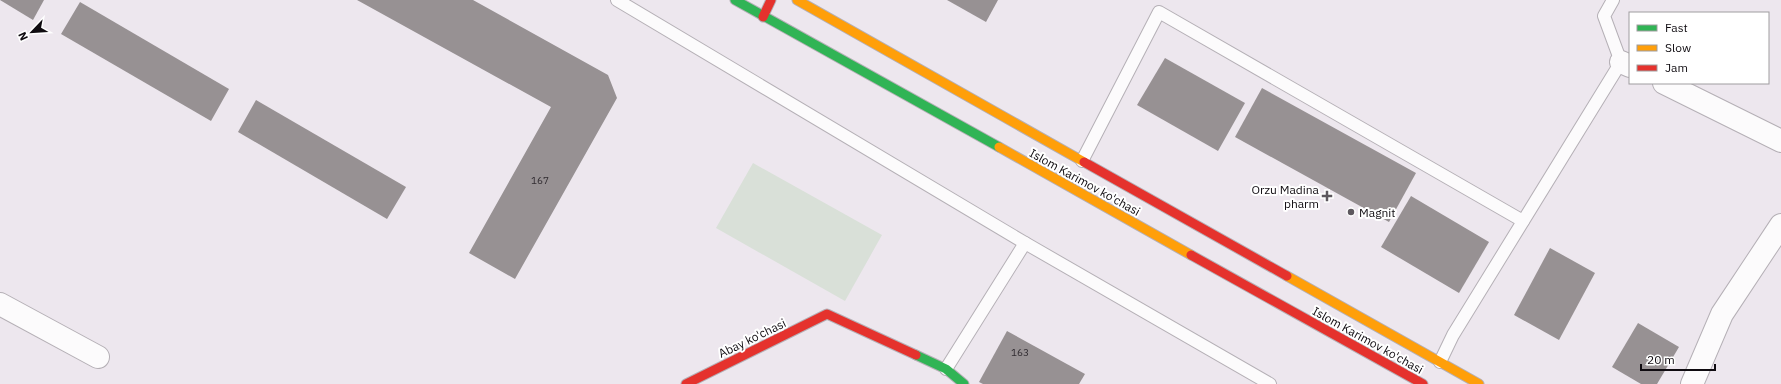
<svg xmlns="http://www.w3.org/2000/svg" width="1781" height="384" font-family="'IBM Plex Sans',sans-serif">
  <rect width="100%" height="100%" fill="#ede7ee"/>
  <!-- park -->
  <polygon fill="#d9e0d8" points="753,163 882,235 845,301 716,228"/>
  <!-- building -->
  <g fill="#979193">
    <polygon points="0,0 44,0 33,20"/>
    <polygon points="357,0 473,0 608,75 617,98 515,279 469,253 551,107"/>
    <polygon points="947,0 998,0 986,22"/>
    <polygon points="80,2 229,89 211,121 61,34"/>
    <polygon points="1165,58 1245,103 1218,151 1137,105"/>
    <polygon points="1262,88 1416,173 1389,222 1235,137"/>
    <polygon points="256,100 406,187 387,219 238,132"/>
    <polygon points="1411,196 1489,242 1459,293 1381,247"/>
    <polygon points="1550,248 1595,273 1559,340 1514,315"/>
    <polygon points="1638,323 1679,347 1657,384 1641,384 1612,367"/>
    <polygon points="1007,331 1085,374 1079,384 983,384 979,382"/>
  </g>
  <g fill="none" stroke-linecap="round" stroke-linejoin="round">
    <!-- lane casing -->
    <g stroke="#b5b0b6" stroke-width="14">
      <g id="lane">
        <polyline points="617,0 1025,243 1270,384"/>
        <polyline points="1082,161 1159,12 1523,221"/>
        <polyline points="1440,362 1453,335 1621,62 1604,16 1613,0"/>
        <polyline points="946,369 1025,243"/>
      </g>
    </g>
    <!-- street casing -->
    <g stroke="#b5b0b6" stroke-width="24">
      <g id="street">
        <polyline points="1621,62 1630,66"/>
        <polyline points="1664,83 1781,141"/>
        <polyline points="0,304 98,357"/>
        <polyline points="1692,384 1722,314 1781,225"/>
      </g>
    </g>
    <!-- fast casing -->
    <g stroke="#b5b0b6" stroke-width="11">
      <g id="fast">
        <polyline points="735,0 999,147"/>
        <polyline points="916,355 946,369 964,384"/>
      </g>
    </g>
    <!-- slow casing -->
    <g stroke="#b5b0b6" stroke-width="11">
      <g id="slow">
        <polyline points="797,0 1084,162"/>
        <polyline points="999,147 1191,255"/>
        <polyline points="1287,276 1479,384"/>
      </g>
    </g>
    <!-- jam casing -->
    <g stroke="#b5b0b6" stroke-width="11">
      <g id="jam">
        <polyline points="763,17 771,0"/>
        <polyline points="1084,162 1287,276"/>
        <polyline points="1191,255 1423,384"/>
        <polyline points="686,384 827,314 916,355"/>
      </g>
    </g>
    <!-- lane -->
    <use href="#lane" stroke="#fcfbfc" stroke-width="12"/>
    <!-- street -->
    <use href="#street" stroke="#fcfbfc" stroke-width="22"/>
    <!-- fast -->
    <use href="#fast" stroke="#30b455" stroke-width="9"/>
    <!-- slow -->
    <use href="#slow" stroke="#ff9f0a" stroke-width="9"/>
    <!-- jam -->
    <use href="#jam" stroke="#e5322d" stroke-width="9"/>
  </g>
  <!-- markers -->
  <g fill="#5d585e" stroke="#fff" stroke-width="1.5">
    <path d="M1325 190h4v4h4v4h-4v4h-4v-4h-4v-4h4z"/>
    <circle cx="1351" cy="212" r="4"/>
  </g>
  <g text-anchor="middle" dominant-baseline="central" stroke-width="4" stroke-linejoin="round" paint-order="stroke">
    <!-- number labels -->
    <g font-size="10" fill="#312c31">
      <text x="540" y="180">167</text>
      <text x="1020" y="352">163</text>
    </g>
    <!-- street labels -->
    <g font-size="12" fill="#0f0b10" stroke="#fff">
      <text transform="translate(1085 182) rotate(29)">Islom Karimov ko'chasi</text>
      <text transform="translate(752 338) rotate(-26)">Abay ko'chasi</text>
      <text transform="translate(1368 340) rotate(29)">Islom Karimov ko'chasi</text>
    </g>
    <!-- poi labels -->
    <g font-size="12" fill="#0f0b10" stroke="#fff" text-anchor="end">
      <text x="1319" y="189">Orzu Madina<tspan x="1319" dy="14">pharm</tspan></text>
      <text x="1359" y="212" text-anchor="start">Magnit</text>
    </g>
  </g>
  <!-- legend -->
  <rect x="1629" y="12" width="140" height="72" fill="#ffffff" stroke="#9f9d9f"/>
  <rect x="1637" y="25" width="20" height="6" fill="#30b455" stroke="#9f9d9f"/>
  <text x="1665" y="32" font-size="12" fill="#0f0b10">Fast</text>
  <rect x="1637" y="45" width="20" height="6" fill="#ff9f0a" stroke="#9f9d9f"/>
  <text x="1665" y="52" font-size="12" fill="#0f0b10">Slow</text>
  <rect x="1637" y="65" width="20" height="6" fill="#e5322d" stroke="#9f9d9f"/>
  <text x="1665" y="72" font-size="12" fill="#0f0b10">Jam</text>
  <!-- north arrow -->
  <g transform="translate(32 32) rotate(245)" stroke="#ffffff" stroke-width="3" paint-order="stroke">
  <path d="M0-3L7 15L0 10L-7 15Z" fill="#0f0b10"/>
  <text y="-6" font-size="11" font-weight="bold" text-anchor="middle" fill="#0f0b10">N</text>
  </g>
  <!-- scale -->
  <path d="M1641 364v6h74v-6" fill="none" stroke="#0f0b10" stroke-width="2"/>
  <text x="1647" y="364" font-size="12" fill="#0f0b10" stroke="#ffffff" stroke-width="3" paint-order="stroke">20 m</text>
</svg>
